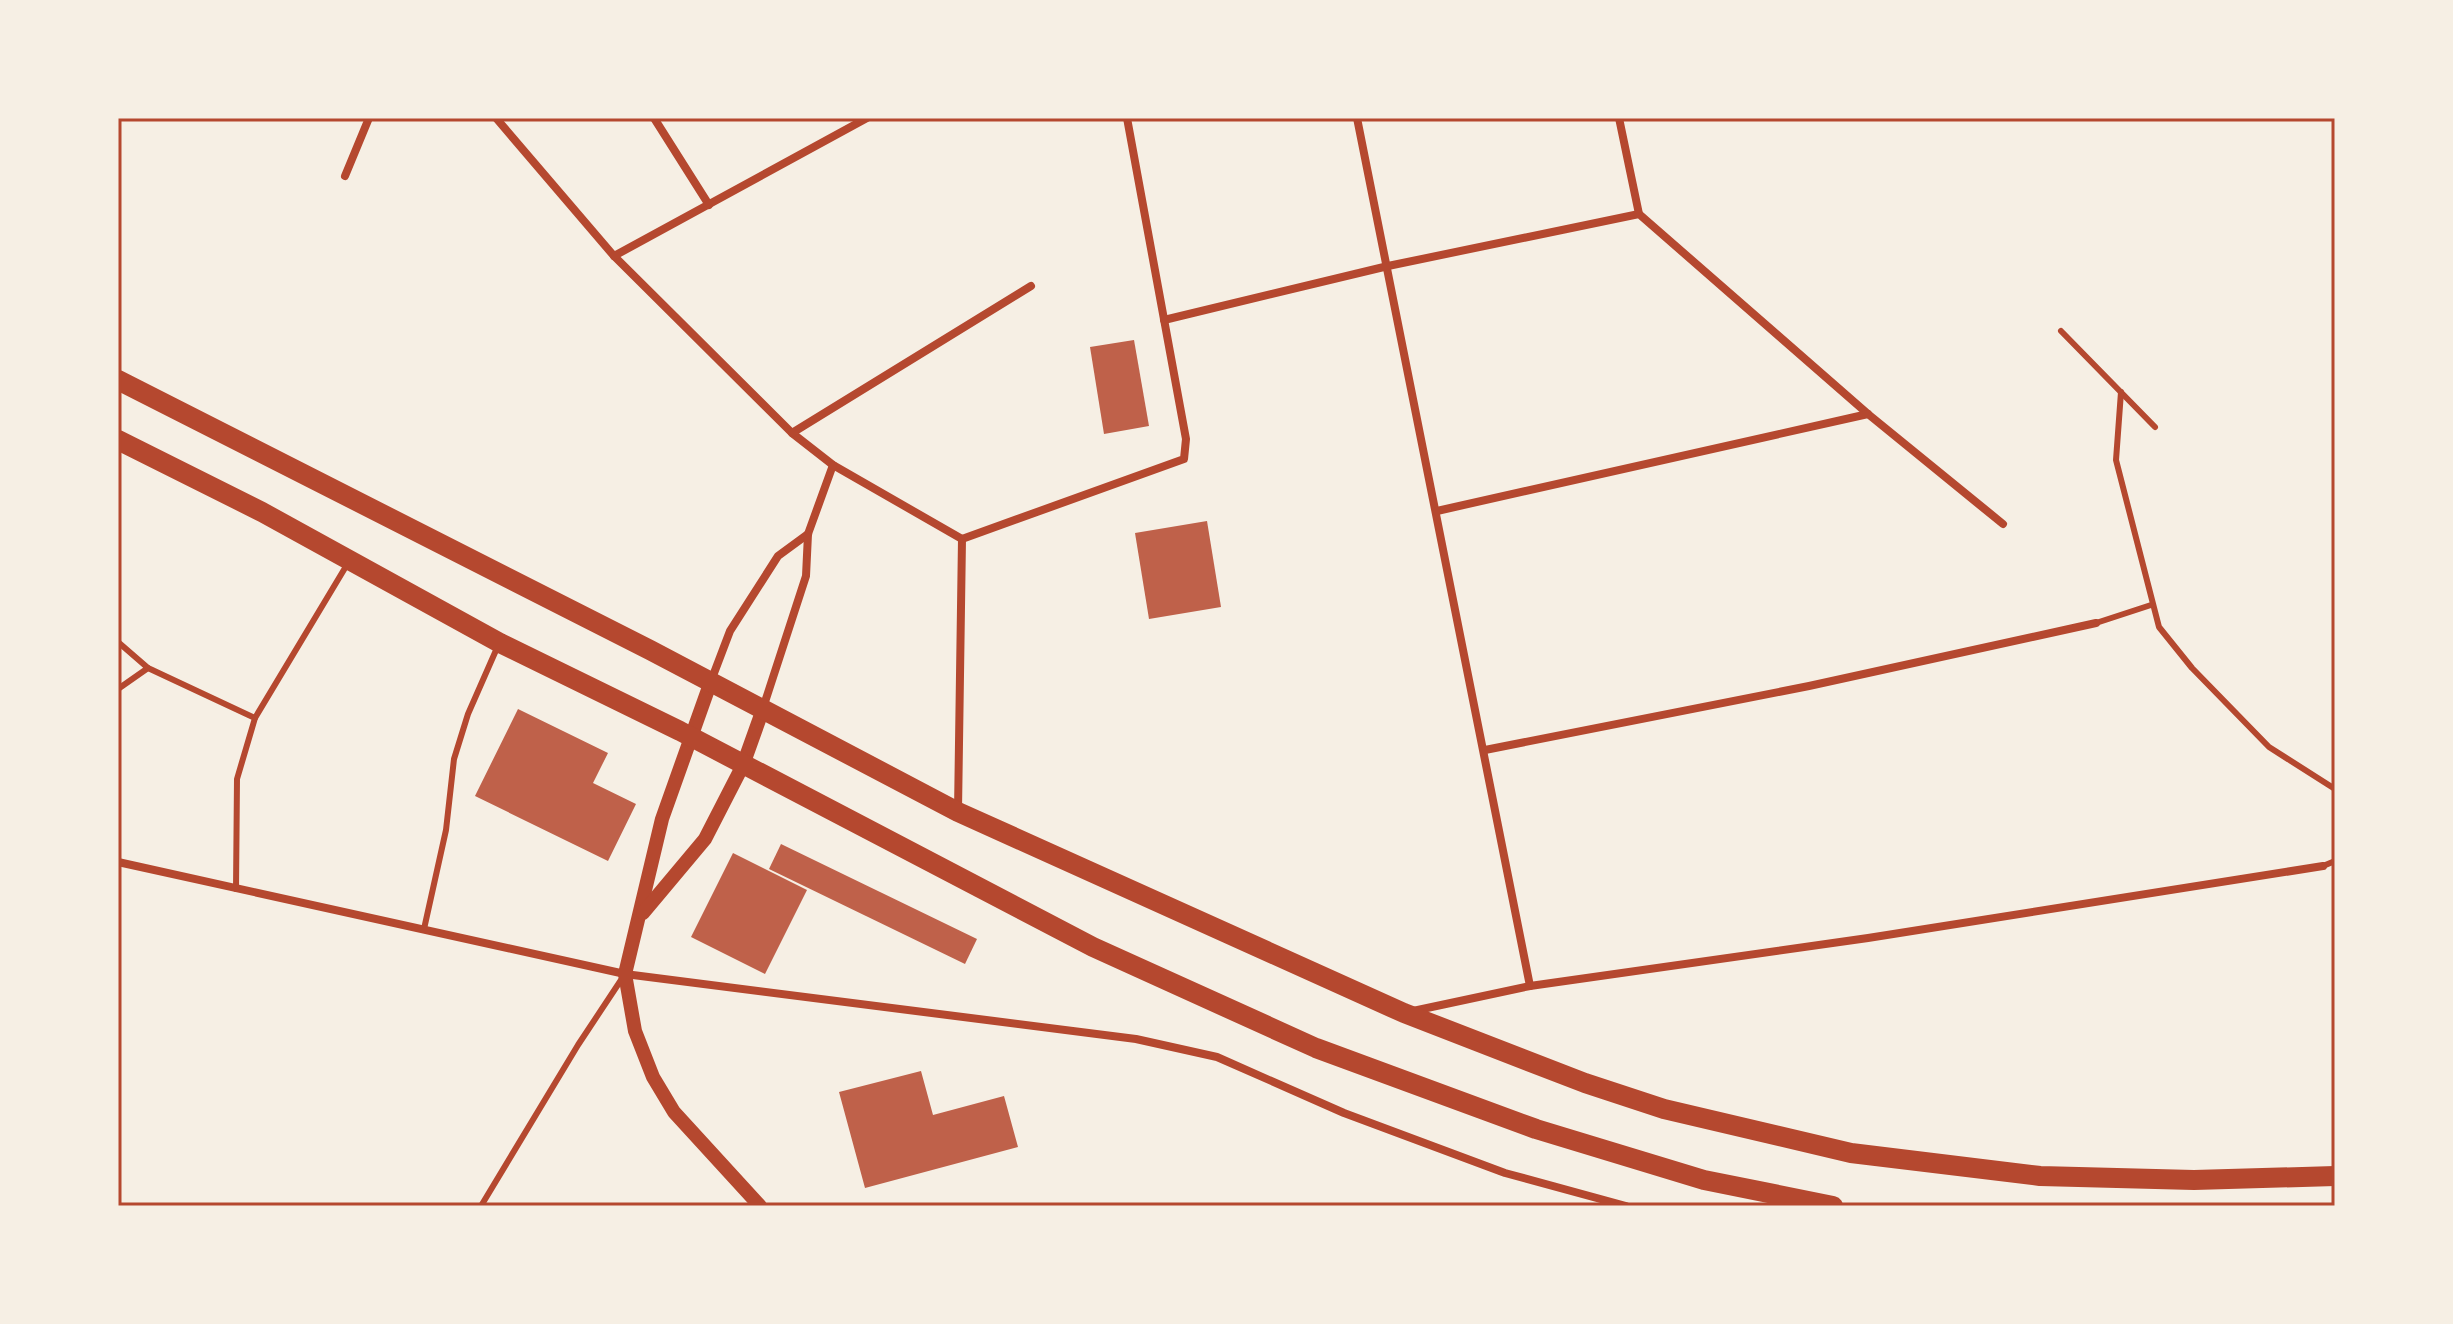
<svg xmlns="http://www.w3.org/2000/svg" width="2453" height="1324" font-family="'DejaVu Sans',sans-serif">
  <rect width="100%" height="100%" fill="#f6efe4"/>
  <!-- building -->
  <g fill="#bf614a">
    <polygon points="1134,340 1149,426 1104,434 1090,347"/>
    <polygon points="1207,521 1221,607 1149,619 1135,533"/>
    <polygon points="518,709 608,753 593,783 636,804 608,861 475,796"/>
    <polygon points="781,844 977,939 965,964 769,869"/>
    <polygon points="733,853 807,890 765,974 691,937"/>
    <polygon points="921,1071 933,1115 1004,1096 1018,1147 865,1188 839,1092"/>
  </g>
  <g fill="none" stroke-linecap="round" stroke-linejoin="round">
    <!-- service -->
    <g stroke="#b5482f" stroke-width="6">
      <polyline points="2061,331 2155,427"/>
      <polyline points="2121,392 2116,460 2159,627 2192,668 2269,747 2335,789"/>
      <polyline points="2096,623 2151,605"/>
      <polyline points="118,642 148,668 118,689"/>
      <polyline points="148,668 255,718 237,779 236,889"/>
      <polyline points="255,718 348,563"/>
      <polyline points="2323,866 2335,861"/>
      <polyline points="424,929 446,830 454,759 468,714 497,648"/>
      <polyline points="481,1206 578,1045 623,977"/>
    </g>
    <!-- minor -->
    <g stroke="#b5482f" stroke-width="8">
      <polyline points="496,118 614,256 792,433 833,465 962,539 958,811"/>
      <polyline points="654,118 709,205"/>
      <polyline points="1357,118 1530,986"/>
      <polyline points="1619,118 1639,214"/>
      <polyline points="345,176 369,118"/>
      <polyline points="614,256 867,118"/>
      <polyline points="1164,320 1388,266 1639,214 1868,414 2003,524"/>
      <polyline points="792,433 1031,286"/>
      <polyline points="1437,511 1868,414"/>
      <polyline points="962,539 1184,459 1186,439 1127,118"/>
      <polyline points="711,681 730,631 778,556 808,534"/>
      <polyline points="763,708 806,576 808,534 833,465"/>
      <polyline points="1485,750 1809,686 2096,623"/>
      <polyline points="118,862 625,974 1136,1039 1217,1057 1344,1113 1505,1173 1626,1206"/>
      <polyline points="1413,1011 1530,986 1868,938 2323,866"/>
    </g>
    <!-- tertiary -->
    <g stroke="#b5482f" stroke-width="14">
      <polyline points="710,684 662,819 625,974 635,1031 653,1077 674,1112 760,1206"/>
      <polyline points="643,913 705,839 743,765 763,709"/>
    </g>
    <!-- primary -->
    <g stroke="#b5482f" stroke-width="20">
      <polyline points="118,380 650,650 958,812 1404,1013 1585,1083 1664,1109 1851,1153 2040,1176 2194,1180 2335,1176"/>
      <polyline points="118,440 262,512 500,643 680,731 1093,947 1316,1048 1536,1129 1704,1180 1833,1206"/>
    </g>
  </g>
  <!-- border -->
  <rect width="2453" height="1324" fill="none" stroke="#f6efe4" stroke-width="240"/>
  <rect x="120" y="120" width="2213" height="1084" fill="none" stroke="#b5482f" stroke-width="3"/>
</svg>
